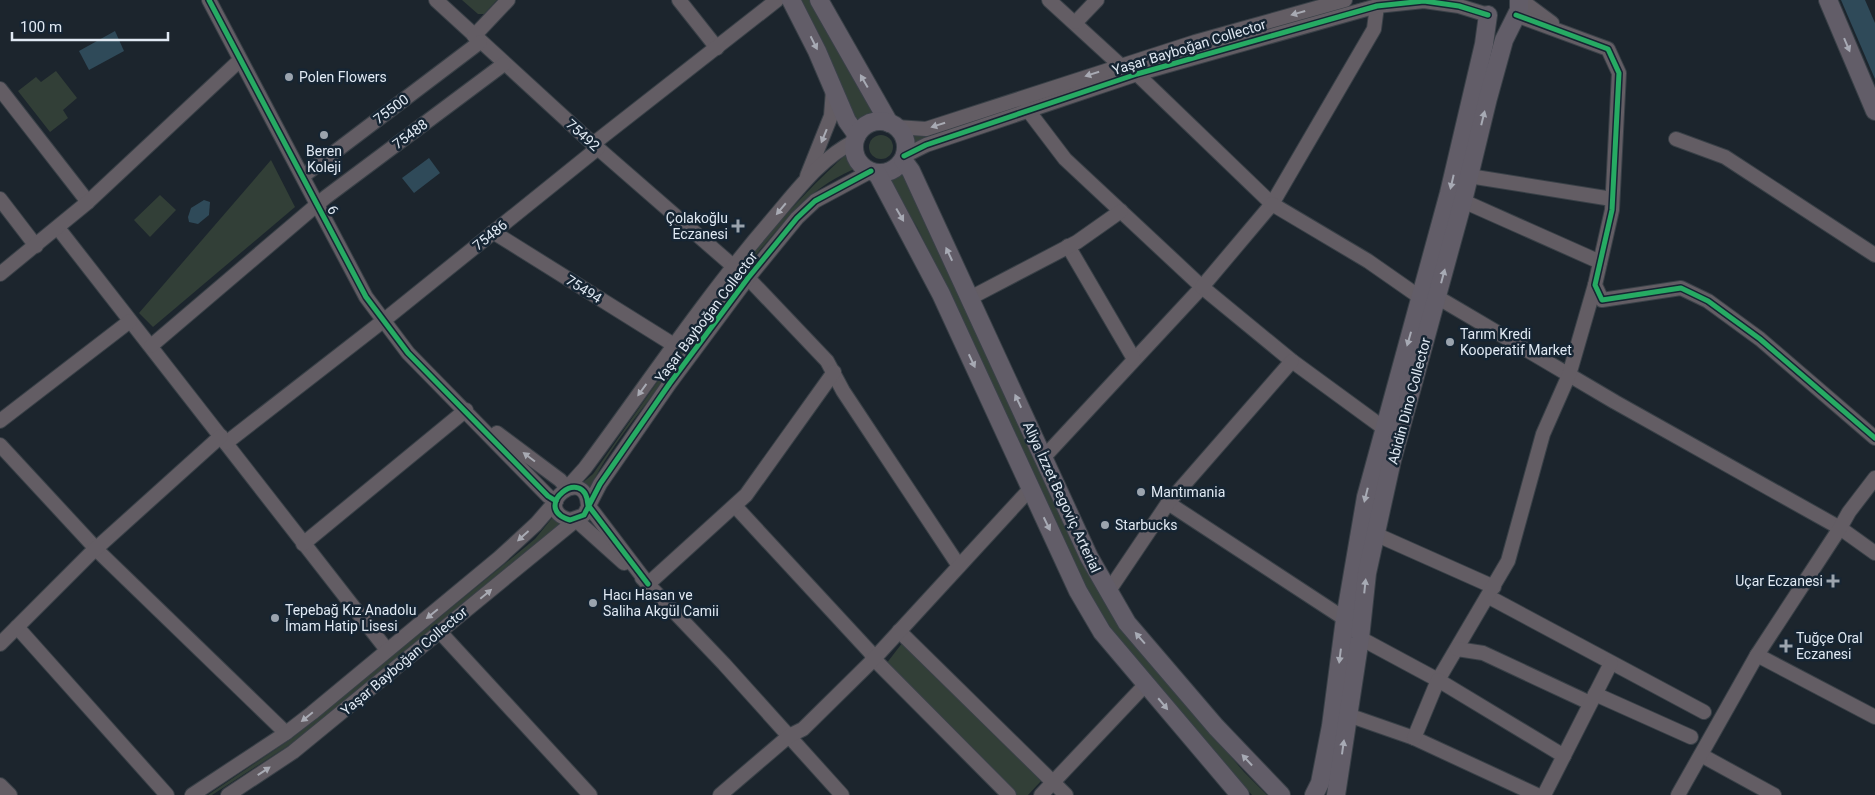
<svg xmlns="http://www.w3.org/2000/svg" width="1875" height="795" font-family="Roboto,sans-serif">
  <rect width="100%" height="100%" fill="#1c252d"/>
  <!-- green -->
  <g fill="#323f37">
    <polygon points="462,0 497,0 484,14 478,14"/>
    <polygon points="801,0 810,0 876,118 858,126 821,38"/>
    <path d="M1370,0H1382C1222,37 1066,89 911,144L907,138L956,125L1140,64Z"/>
    <polygon points="56,71 77,98 63,110 68,118 50,132 18,91 36,77 41,82"/>
    <circle cx="881" cy="147" r="12"/>
    <path d="M850,151L859,167C837,176 819,187 802,204C749,256 707,321 664,380C638,415 607,451 589,490L581,484L593,474C672,363 747,242 850,151Z"/>
    <polygon points="271,160 295,207 153,327 139,313"/>
    <polygon points="901,168 1092,580 1120,627 1244,772 1267,795 1252,795 1238,779 1114,633 1084,585 973,343 917,227 886,178 895,174"/>
    <polygon points="160,195 176,210 150,237 134,220"/>
    <polygon points="553,517 560,524 294,742 212,795 208,795 291,739 535,539"/>
    <polygon points="903,642 1042,780 1028,795 1016,795 886,664"/>
  </g>
  <!-- water -->
  <g fill="#2f4a59">
    <polygon points="1841,0 1865,0 1875,23 1875,79"/>
    <polygon points="115,31 124,51 89,70 79,51"/>
    <polygon points="429,158 440,173 414,193 402,178"/>
    <polygon points="204,200 210,202 209,215 198,224 189,222 188,217 191,208"/>
  </g>
  <g fill="none" stroke-linecap="round" stroke-linejoin="round">
    <!-- minor casing -->
    <g stroke="#394047" stroke-width="16">
      <g id="minor">
        <polyline points="209,0 366,297 408,353 548,496 556,501"/>
        <polyline points="436,0 593,144 733,266"/>
        <polyline points="679,0 717,48"/>
        <polyline points="1049,0 1120,65"/>
        <polyline points="1521,0 1552,23"/>
        <polyline points="1516,15 1608,49 1619,73 1612,210 1595,285 1602,300 1681,288 1708,301 1760,339 1875,438"/>
        <polyline points="1076,22 1097,0"/>
        <polyline points="474,36 508,0"/>
        <polyline points="1137,74 1272,204 1374,29 1377,6"/>
        <polyline points="0,89 88,202"/>
        <polyline points="1027,109 1065,159 1202,287 1044,457"/>
        <polyline points="896,127 926,129 1195,42 1345,0"/>
        <polyline points="1676,139 1725,157 1875,255"/>
        <polyline points="593,144 777,0"/>
        <polyline points="904,156 926,145 1137,74 1377,6 1424,1 1459,6 1488,15"/>
        <polyline points="303,176 480,42"/>
        <polyline points="807,176 831,116 833,90"/>
        <polyline points="1469,176 1612,199"/>
        <polyline points="0,199 36,246"/>
        <polyline points="1463,201 1600,262"/>
        <polyline points="58,228 387,650"/>
        <polyline points="493,232 674,345"/>
        <polyline points="1068,246 1134,359"/>
        <polyline points="0,274 88,202 240,60"/>
        <polyline points="748,278 827,361 843,391 959,566"/>
        <polyline points="1437,297 1615,402 1840,528 1875,553"/>
        <polyline points="970,298 1077,242 1121,211"/>
        <polyline points="151,346 326,197 504,64"/>
        <polyline points="0,421 130,321"/>
        <polyline points="1385,429 1292,361 1202,287 1272,204 1368,261 1421,298"/>
        <polyline points="497,433 560,480 567,488"/>
        <polyline points="226,443 383,321 598,148"/>
        <polyline points="0,445 100,553 286,733"/>
        <path d="M567,488L585,468C646,386 703,300 770,222C796,192 819,159 855,141"/>
        <polyline points="1168,503 1345,619"/>
        <polyline points="735,506 870,652 874,659 1009,795"/>
        <polyline points="576,520 624,563"/>
        <polyline points="1375,534 1494,587"/>
        <polyline points="303,544 466,410"/>
        <polyline points="642,578 724,664 842,795"/>
        <path d="M648,584L588,505C585,463 529,508 570,520L584,515L600,484L670,383L748,278L797,218L815,201L871,171"/>
        <polyline points="648,584 746,495 834,372"/>
        <polyline points="1108,592 1168,503 1292,361"/>
        <polyline points="1489,597 1704,712"/>
        <polyline points="17,627 167,795"/>
        <polyline points="899,631 1066,795"/>
        <polyline points="440,632 590,795"/>
        <polyline points="1360,638 1438,680 1508,561 1543,434 1569,375 1595,285"/>
        <polyline points="0,644 90,554 221,436"/>
        <polyline points="1457,649 1483,653 1590,703"/>
        <polyline points="1757,655 1875,717"/>
        <polyline points="1595,694 1691,737"/>
        <polyline points="1348,715 1414,738 1537,795"/>
        <polyline points="1414,738 1438,680 1564,756"/>
        <polyline points="1701,755 1774,795"/>
        <polyline points="0,785 10,795"/>
        <polyline points="192,795 286,733 312,713 499,558 536,524 556,501"/>
        <polyline points="228,795 293,752 576,520"/>
        <polyline points="720,795 789,736 803,729 871,662 1030,489"/>
        <polyline points="1041,795 1146,684"/>
        <polyline points="1544,795 1611,663"/>
        <polyline points="1678,795 1757,655 1840,528 1849,512 1875,478"/>
      </g>
    </g>
    <!-- major casing -->
    <g stroke="#394047" stroke-width="20">
      <g id="major">
        <polyline points="791,0 817,51 847,121 857,135"/>
        <polyline points="819,0 889,123"/>
        <polyline points="1828,0 1875,111"/>
        <circle cx="880" cy="147" r="26"/>
        <polyline points="903,160 911,171 1089,557 1127,623 1216,727 1281,795"/>
        <polyline points="877,173 941,294 1078,591 1102,632 1240,795"/>
        <polyline points="1314,795 1320,783 1331,726 1345,619 1366,497 1449,193 1484,44 1488,15"/>
        <polyline points="1336,795 1360,638 1367,573 1392,460 1463,201 1488,98 1504,40 1519,10 1519,0"/>
      </g>
    </g>
    <!-- minor -->
    <use href="#minor" stroke="#635d64" stroke-width="14"/>
    <!-- major -->
    <use href="#major" stroke="#625d68" stroke-width="18"/>
    <!-- cycleway casing -->
    <g stroke="#162533" stroke-width="8">
      <g id="cycleway">
        <polyline points="209,0 366,297 408,353 548,496 556,501"/>
        <polyline points="1516,15 1608,49 1619,73 1612,210 1595,285 1602,300 1681,288 1708,301 1760,339 1875,438"/>
        <polyline points="904,156 926,145 1137,74 1377,6 1424,1 1459,6 1488,15"/>
        <path d="M648,584L588,505C585,463 529,508 570,520L584,515L600,484L670,383L748,278L797,218L815,201L871,171"/>
      </g>
    </g>
    <!-- cycleway -->
    <use href="#cycleway" stroke="#26ab63" stroke-width="5"/>
  </g>
  <!-- one-way arrows -->
  <defs><path id="oneway-solid" d="M-6-.8H1V-3.2L6.5 0L1 3.2V.8H-6Z" transform="scale(1.25)"/></defs>
  <g fill="#a8aab3">
    <use href="#oneway-solid" transform="translate(1298 13) rotate(164)"/>
    <use href="#oneway-solid" transform="translate(1092 74) rotate(162)"/>
    <use href="#oneway-solid" transform="translate(938 125) rotate(162)"/>
    <use href="#oneway-solid" transform="translate(824 136) rotate(112)"/>
    <use href="#oneway-solid" transform="translate(781 209) rotate(130)"/>
    <use href="#oneway-solid" transform="translate(642 390) rotate(126)"/>
    <use href="#oneway-solid" transform="translate(529 457) rotate(-143)"/>
    <use href="#oneway-solid" transform="translate(523 536) rotate(138)"/>
    <use href="#oneway-solid" transform="translate(486 594) rotate(-40)"/>
    <use href="#oneway-solid" transform="translate(432 614) rotate(141)"/>
    <use href="#oneway-solid" transform="translate(307 717) rotate(141)"/>
    <use href="#oneway-solid" transform="translate(264 771) rotate(-33)"/>
  </g>
  <g fill="#a7aab4">
    <use href="#oneway-solid" transform="translate(814 43) rotate(63)"/>
    <use href="#oneway-solid" transform="translate(1847 45) rotate(67)"/>
    <use href="#oneway-solid" transform="translate(864 81) rotate(-120)"/>
    <use href="#oneway-solid" transform="translate(1483 118) rotate(-76)"/>
    <use href="#oneway-solid" transform="translate(1452 182) rotate(103)"/>
    <use href="#oneway-solid" transform="translate(900 215) rotate(60)"/>
    <use href="#oneway-solid" transform="translate(949 254) rotate(-115)"/>
    <use href="#oneway-solid" transform="translate(1443 276) rotate(-75)"/>
    <use href="#oneway-solid" transform="translate(1409 339) rotate(106)"/>
    <use href="#oneway-solid" transform="translate(972 361) rotate(65)"/>
    <use href="#oneway-solid" transform="translate(1018 401) rotate(-115)"/>
    <use href="#oneway-solid" transform="translate(1366 495) rotate(104)"/>
    <use href="#oneway-solid" transform="translate(1047 524) rotate(64)"/>
    <use href="#oneway-solid" transform="translate(1365 586) rotate(-84)"/>
    <use href="#oneway-solid" transform="translate(1140 638) rotate(-131)"/>
    <use href="#oneway-solid" transform="translate(1340 656) rotate(97)"/>
    <use href="#oneway-solid" transform="translate(1163 704) rotate(50)"/>
    <use href="#oneway-solid" transform="translate(1343 747) rotate(-82)"/>
    <use href="#oneway-solid" transform="translate(1247 760) rotate(-133)"/>
  </g>
  <!-- markers -->
  <g fill="#9ba4ae" stroke="#162533" stroke-width="2">
    <circle cx="289" cy="77" r="5"/>
    <circle cx="324" cy="135" r="5"/>
    <path d="M735.5 218.5h5v5h5v5h-5v5h-5v-5h-5v-5h5z"/>
    <circle cx="1450" cy="342" r="5"/>
    <circle cx="1141" cy="492" r="5"/>
    <circle cx="1105" cy="525" r="5"/>
    <path d="M1830.5 573.5h5v5h5v5h-5v5h-5v-5h-5v-5h5z"/>
    <circle cx="593" cy="603" r="5"/>
    <circle cx="275" cy="618" r="5"/>
    <path d="M1783.5 638.5h5v5h5v5h-5v5h-5v-5h-5v-5h5z"/>
  </g>
  <g text-anchor="middle" dominant-baseline="central" stroke-width="5" stroke-linejoin="round" paint-order="stroke">
    <!-- street labels -->
    <g font-size="14" fill="#e0e9f3" stroke="#162533">
      <text transform="translate(1189 47) rotate(-17)">Yaşar Bayboğan Collector</text>
      <text transform="translate(391 109) rotate(-37)">75500</text>
      <text transform="translate(410 134) rotate(-37)">75488</text>
      <text transform="translate(583 135) rotate(42)">75492</text>
      <text transform="translate(333 210) rotate(62)">6</text>
      <text transform="translate(490 235) rotate(-39)">75486</text>
      <text transform="translate(584 289) rotate(32)">75494</text>
      <text transform="translate(706 317) rotate(-53)">Yaşar Bayboğan Collector</text>
      <text transform="translate(1409 401) rotate(-75)">Abidin Dino Collector</text>
      <text transform="translate(1062 497) rotate(65)">Aliya İzzet Begoviç Arterial</text>
      <text transform="translate(404 661) rotate(-40)">Yaşar Bayboğan Collector</text>
    </g>
    <!-- poi labels -->
    <g font-size="14" fill="#e0e9f3" stroke="#162533" text-anchor="start">
      <text x="299" y="77">Polen Flowers</text>
      <text x="324" y="151" text-anchor="middle">Beren<tspan x="324" dy="16">Koleji</tspan></text>
      <text x="728" y="218" text-anchor="end">Çolakoğlu<tspan x="728" dy="16">Eczanesi</tspan></text>
      <text x="1460" y="334">Tarım Kredi<tspan x="1460" dy="16">Kooperatif Market</tspan></text>
      <text x="1151" y="492">Mantımania</text>
      <text x="1115" y="525">Starbucks</text>
      <text x="1823" y="581" text-anchor="end">Uçar Eczanesi</text>
      <text x="603" y="595">Hacı Hasan ve<tspan x="603" dy="16">Saliha Akgül Camii</tspan></text>
      <text x="285" y="610">Tepebağ Kız Anadolu<tspan x="285" dy="16">İmam Hatip Lisesi</tspan></text>
      <text x="1796" y="638">Tuğçe Oral<tspan x="1796" dy="16">Eczanesi</tspan></text>
    </g>
  </g>
  <!-- scale -->
  <path d="M12 32v8h156v-8" fill="none" stroke="#e0e9f3" stroke-width="2.5"/>
  <text x="20" y="32" font-size="15" fill="#e0e9f3" stroke="#162533" stroke-width="4" paint-order="stroke">100 m</text>
</svg>
